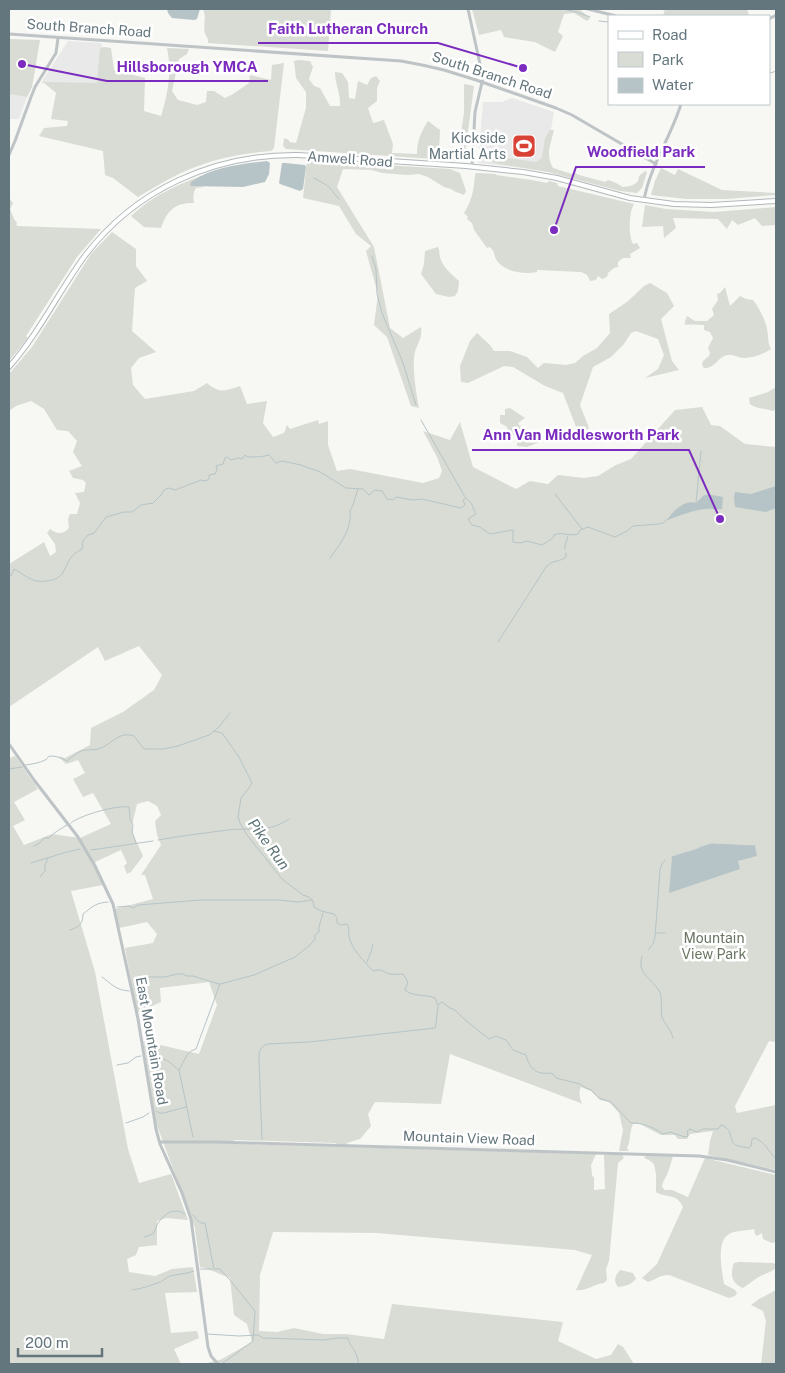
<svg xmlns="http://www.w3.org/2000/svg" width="785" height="1373" font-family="'Public Sans',sans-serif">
  <rect width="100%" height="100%" fill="#f7f7f4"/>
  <!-- built -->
  <g fill="#e8e9e8">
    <polygon points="68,41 102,43 98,84 41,83"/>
    <polygon points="9,94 27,97 19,119 9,119"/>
    <polygon points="512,98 554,112 544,170 478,163 483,102 502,102"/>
  </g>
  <!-- green -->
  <g fill="#d8dcd4" fill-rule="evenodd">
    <path d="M203,9H331L328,51L208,43V39C200,29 208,19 203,9Z"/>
    <polygon points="472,9 579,9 590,18 587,21 574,13 564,14 558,32 563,36 555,52 535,42 504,37 501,30 479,35"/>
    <polygon points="665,9 747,9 749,16 663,16"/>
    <polygon points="9,39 40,40 32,87 27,97 9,94"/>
    <path d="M104,47L111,48L114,70L145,78L144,111L161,116C168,94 172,71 167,48L189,49L187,54L179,59L172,91L178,100L197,105L206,102L207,91H214L225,98L233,94L249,83L250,75L271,80L272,65L284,63L274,148L271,151C247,153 221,157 198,166C177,173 157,186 138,197L113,178L105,175L103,151L39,136L44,128L67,126L68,121L51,119L56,93L43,82L97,83L100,48Z"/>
    <path d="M298,60L310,61L313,67L309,79L314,86L320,88L330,106H340C341,94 335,84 335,72L342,73L348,82L349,98L355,99L358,81L367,85L371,78L376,76L380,81L377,88V101L368,108L373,123L384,120L393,144L392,153L417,154C417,141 421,132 428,121L440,130L439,153H458L464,113V84L474,86L464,161L286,149L283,146L284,138L289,140V142L296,143L306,108V92L296,78L294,61Z"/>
    <path d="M550,130H554C551,144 545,154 553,168L572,174L575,173L579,175L605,182L608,180L616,183L623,187C631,186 639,185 639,176L645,171L647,172L642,188L637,193L620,191L548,172L499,164L492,162L486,155L536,162L542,158L545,138Z"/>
    <path d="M307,160L343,163L344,165L350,163L450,169L460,173L466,191L464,195L456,192L451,189L444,187L428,177L419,174L407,175L383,173L371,170L343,169L337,187L374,247L390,328L403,338L421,327C423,340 415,346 414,357C413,374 416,392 419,408L411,406L387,337L374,325L378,294L366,251L371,246L356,234L339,206L303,198Z"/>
    <polygon points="661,168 675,175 678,169 722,190 776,193 776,195 726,199 686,199 651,195 655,181"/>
    <path d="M215,172L203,180L204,187L196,188C193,192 193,198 194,203C175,202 167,211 161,228L144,227L131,216C154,194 184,181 215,172Z"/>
    <path d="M477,173L496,174V175L532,180L547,183L549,181L557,183L558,186L634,204C629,211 628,236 633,244L637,243L640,248L630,254L631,258H623L618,262V267L614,268L608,273L607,277L602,279L598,276L596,280L590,281L587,275L581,272L537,270V272C522,275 496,271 494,252L490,247L487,248L474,230L472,223L467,219L468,217L464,213C472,201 474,189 475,174Z"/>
    <polygon points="9,198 13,203 10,209 14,219 17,223 16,225 18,226 101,229 77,257 26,336 28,338 9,361"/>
    <polygon points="645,205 666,209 714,212 776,207 776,225 762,226 755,218 738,225 732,220 727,229 718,219 673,218 676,228 664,238 663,226 642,227"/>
    <path d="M112,232L136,249V266L147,281L135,288L132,331L156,352L139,358L131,368L133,385L145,399L194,391L207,383C220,394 224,391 240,386L247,404L267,401L263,423L273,437L284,433L287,425L290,429L318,420L319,424L328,421V445L337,471L350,469L423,483L439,478L442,471L438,459L423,431L450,440L460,422L473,467L516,489L530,481L548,484L558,475L584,478L598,476L616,465L631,459L675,410L702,407L711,425L720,426L745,444L776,447V1042L769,1041L735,1106L737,1113L776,1105V1170L708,1155L710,1141L713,1131L690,1134L687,1139H678L675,1135H661L640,1124H633C629,1133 631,1140 627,1148L629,1151H619L623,1130L619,1113L609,1102L600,1100L591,1091L581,1087C578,1093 580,1098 582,1104L578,1102L450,1054L441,1104L375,1102L368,1114L371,1126L360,1139L347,1143L348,1147L596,1154L591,1165L592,1175L594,1178V1190L605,1189L604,1155H622L624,1158L618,1163L609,1261L606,1269L607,1280L604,1283C593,1284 586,1292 576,1290L592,1255L575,1250L377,1233L273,1232L260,1275L259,1331L277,1332L294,1328L323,1334H346L384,1339L392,1304L563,1322L558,1341L596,1359L611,1355L618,1344L623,1347L634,1364H202L220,1360L252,1342L247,1324L234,1315L230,1278L205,1268L200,1267L195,1228L155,1120L143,1041L199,1054L217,1005L209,982L160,988L161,1002L137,1013L125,948L153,943L157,934L147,922L119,928L115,909L153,899L145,875H141L161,845L157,835L155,821L161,815L157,806L148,801L137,804L132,825L133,834L143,856L131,872L127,874L124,866L127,863L121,850L95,862L103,885L71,891L95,972L128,1149L139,1183L171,1174L188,1220L166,1218L157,1221V1245L139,1247L136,1255L127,1259L129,1272L155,1276L172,1269L193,1267L197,1292L165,1293L171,1333L197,1331L199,1338L174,1349L181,1364H9V758L15,756L38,789L14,802L25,820L13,826L24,845L52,834L80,838L111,824L93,793L83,797L73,779L85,773L78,760L66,764L58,756L65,758L90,745L91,728L123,712L154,690L162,675L139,646L105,661L98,647L9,707V564L44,542L50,556L56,552L55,544L47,533L50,529C58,535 63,534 69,528L68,519L70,514H77L80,503L75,493L84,492L86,483L83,480L73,478L69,471L82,466L73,452L77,441L68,431L57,430L44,409L31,401L16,406L9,411V374L32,347L91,254ZM234,1140L336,1143L338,1146L234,1144Z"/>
    <path d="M438,247C440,251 439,256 441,260C444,268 452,275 459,281L458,291L455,296L449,297L436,294L421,274L424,264L425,251Z"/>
    <polygon points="650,283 667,293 674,306 661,319 672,361 679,370 645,378 658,369 664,355 658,339 636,331 631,333 624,344 611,357 593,367 580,405 589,428 580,437 563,393 545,386 513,367 504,366 468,383 461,382 460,366 470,341 477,333 490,345 494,351 510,351 527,357 538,368 544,363 566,365 575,363 583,356 597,348 610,333 609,314 627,302 644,286"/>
    <path d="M725,287L730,306L740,296L746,299L753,300C758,306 766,321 767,329C769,338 767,341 771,349C764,354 753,358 744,358C738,358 733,354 728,355C718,356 715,369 704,368L702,365L703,361L709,356L710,353L708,348L713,338L710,332L704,330V325C697,325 692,324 685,325V321L687,316L695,321H707L714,315L712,309L718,300L717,294L720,293Z"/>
    <path d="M776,387V409L773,411C765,408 756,409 750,404L749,398L768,392Z"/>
    <polygon points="510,408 525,418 518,423 528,438 540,436 540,442 527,447 517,446 517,436 508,434 507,427 500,423 500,415 505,415 505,409"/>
    <path d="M646,1155L673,1156C671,1162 670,1167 668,1172C666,1178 663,1180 662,1187L665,1190H672L688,1197L705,1158L776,1175V1242L772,1243L763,1239L762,1233L757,1236L755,1234L754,1229C747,1231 738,1230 731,1233C715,1239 722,1270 724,1284L735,1290L737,1293L735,1296L729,1298L669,1275C659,1275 657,1279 648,1282L642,1278L657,1264L683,1207C676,1192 667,1199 656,1192V1174L654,1164L649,1160L644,1158Z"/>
    <path d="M739,1262L772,1263L776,1264V1268C770,1273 763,1274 757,1278C752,1281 748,1285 743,1288C731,1283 730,1274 734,1263Z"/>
    <path d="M620,1270L633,1273L636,1279C630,1285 626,1286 618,1287C613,1280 615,1276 620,1270Z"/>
    <polygon points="776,1290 776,1364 761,1364 766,1321 763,1311 751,1305 759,1299"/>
  </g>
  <!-- water -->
  <g fill="#b7c4c7">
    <polygon points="167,9 200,9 197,19 194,20 172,18 168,13"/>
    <path d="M267,161L270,163L269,174L265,182L243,187L190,186L191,182C212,167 242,164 267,161Z"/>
    <polygon points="282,163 285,163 305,165 306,167 303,189 300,191 280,184 279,183"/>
    <polygon points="776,486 776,508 766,512 735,507 734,498 735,492 751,494"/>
    <path d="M704,495H712L723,497L722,509C716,510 711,508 706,509C693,510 679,516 667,520C673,511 685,499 696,503Z"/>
    <polygon points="711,844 755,846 757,856 738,861 740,869 669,893 672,857"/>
  </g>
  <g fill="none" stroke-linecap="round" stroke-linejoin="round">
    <!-- stream -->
    <g stroke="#b7c4c7" stroke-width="1">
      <polyline points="501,9 502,9"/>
      <polyline points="535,9 549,9"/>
      <path d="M558,9C569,9 580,13 590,17"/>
      <polyline points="599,21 609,22"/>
      <polyline points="769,73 774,72 776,70"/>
      <polyline points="314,178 328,186 339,199"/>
      <polyline points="372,256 376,269 377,294 382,313 403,363 416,405"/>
      <polyline points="421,420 465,497"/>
      <polyline points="555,494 582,529"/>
      <polyline points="696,503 701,451"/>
      <polyline points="565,549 565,546 568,536"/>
      <path d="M330,558C341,543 352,529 350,510C353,508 356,494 358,489"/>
      <path d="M9,575L11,576L14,569C21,573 29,579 36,581C43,582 57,581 62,574C69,563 68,556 82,549L83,541L88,535L94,533L106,517L124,512H132L141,505L153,503L161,495L164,490L169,488L175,490L201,480L205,481L209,479V475L215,474L217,469L216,466L223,464L225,458L227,457L231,460L238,458L242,459L245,455L248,457C255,457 262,457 269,455L276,463L282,461L301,465L320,472L346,488L363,489L369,495L375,490L382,491L387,499L393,500L396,497L413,500L422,499L461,508L465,505L463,500L466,498L471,503L476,514L468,519L472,525L480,527L490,534L513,530V542L520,543L527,541L542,545L553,538L554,535C562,531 570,537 578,534L580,530L588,527L615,537L627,531L633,526L658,524L663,523L668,519"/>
      <path d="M498,642L546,567C552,560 560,562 566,557V553"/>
      <path d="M214,731L222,733L239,757L252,783L248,789L241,798L238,817L240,823L247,835L282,879L303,895L309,897L313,901L314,907L321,911L334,914L337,918V923L341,925L347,924C350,929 348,931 349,936C351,949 365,962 373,971C383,968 382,972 390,974C393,975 399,974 403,974L408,982L405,990C413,997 426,994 435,998L438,1005L442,1002L450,1008L455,1010L465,1020L489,1039L496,1036L506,1040L513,1050L526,1055C530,1070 537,1075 552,1073L556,1078L580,1084L586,1088L591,1090L599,1098L611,1102L631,1123C641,1122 655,1128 663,1134L670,1132L685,1137L688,1136L687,1131L690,1129L697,1132L703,1129H718L721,1125C734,1129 728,1141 736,1145C739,1147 745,1147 749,1148L751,1146L752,1139L755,1138C766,1143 769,1152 776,1159"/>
      <path d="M26,765C32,764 40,763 45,760C51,757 44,757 52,756C57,756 63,759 67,761C71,758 76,753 81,751C87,749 94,751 101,748C113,743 119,731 134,736L143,748L145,749H163L178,746L209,735L218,728L230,713"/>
      <polyline points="9,769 22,767"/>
      <path d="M71,823C80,815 117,805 129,807L130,819L133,825L132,832L136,843"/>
      <path d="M158,840C181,836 204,833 228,830C251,827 267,834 289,819"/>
      <path d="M34,846L40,843L44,838H49C54,832 61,829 67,825"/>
      <polyline points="699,848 711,844 755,846"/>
      <polyline points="91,850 153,841"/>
      <polyline points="672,857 688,852"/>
      <polyline points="31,863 67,852 80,849"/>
      <polyline points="40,877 45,871 45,865 48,858"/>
      <polyline points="117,907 129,906 133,908 138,905 201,900 278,900 298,902 312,900"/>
      <path d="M70,930C79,927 83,924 83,914C93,906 96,903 108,902"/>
      <polyline points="656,933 665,933"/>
      <polyline points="648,950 653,944 655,937 660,870 662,864 665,860"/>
      <path d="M642,956C636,976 654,978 660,993C663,1000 660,1009 662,1017C665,1025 671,1029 673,1038"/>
      <path d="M367,962C369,956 372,951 373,944"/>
      <path d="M102,977C112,984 115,990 129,991"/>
      <polyline points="135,989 138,987 141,980 144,977 165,977 177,974 183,974 187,976 193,976 219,984"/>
      <polyline points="148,1059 164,1059 168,1061 179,1070"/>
      <polyline points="117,1065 128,1063 136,1057 141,1056"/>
      <polyline points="156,1111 160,1113 164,1113 186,1107"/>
      <polyline points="126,1123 143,1117 149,1113"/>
      <polyline points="193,1137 179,1070 187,1055 191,1051 196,1049 220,984 254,975 295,957 310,945 315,939 315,935 319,932 319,927 323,913"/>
      <path d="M262,1139L259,1062C259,1054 258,1048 267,1044L309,1042L435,1028L436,1023L438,1006"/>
      <path d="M193,1215C198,1220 198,1224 205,1223L214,1269H220L229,1279L255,1311L253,1341L223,1363"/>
      <path d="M144,1237L153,1234C156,1230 156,1225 159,1222C165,1213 175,1207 185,1214"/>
      <polyline points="200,1269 212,1269"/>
      <path d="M132,1290C144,1288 149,1286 160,1282C163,1281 166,1278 170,1276C178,1274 186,1274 194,1271"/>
      <path d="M207,1334L239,1336L258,1335L263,1338L324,1340L338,1338H348C349,1345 353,1347 355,1352C357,1356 358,1360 359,1364"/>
    </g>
    <!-- secondary casing -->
    <g stroke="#b1b8bb" stroke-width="6">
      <path id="secondary" d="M9,367C39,333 58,293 84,257C135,189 214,154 298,155L466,166L523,172L557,178L630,198L674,204L711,205L776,201"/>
    </g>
    <!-- tertiary -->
    <g stroke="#bec4c6" stroke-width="3">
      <polyline points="468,9 483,78 475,112 472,167"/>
      <polyline points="588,9 616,16"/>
      <polyline points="769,19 776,15"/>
      <polyline points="9,34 401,61 422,65 444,70 476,80 556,108 572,115 656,164"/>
      <polyline points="9,155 15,141 31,97 35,87 56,53 58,38"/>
      <path d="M644,200C650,166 671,137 681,104"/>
      <polyline points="9,744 34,780 78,837 95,866 113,904 138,1019 156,1129 160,1144 182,1193 191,1219 208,1347 211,1356 218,1364"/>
      <polyline points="160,1142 216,1142 699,1156 727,1160 776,1172"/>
    </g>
    <!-- secondary -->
    <use href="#secondary" stroke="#fff" stroke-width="4"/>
  </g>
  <!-- icons -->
  <defs>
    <g id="stadium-square" transform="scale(1.25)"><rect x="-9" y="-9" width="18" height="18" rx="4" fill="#d84234" stroke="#fff"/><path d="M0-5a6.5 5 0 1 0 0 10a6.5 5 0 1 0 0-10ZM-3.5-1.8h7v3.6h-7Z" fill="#fff"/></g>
  </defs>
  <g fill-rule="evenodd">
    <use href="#stadium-square" x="524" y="146"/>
  </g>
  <g text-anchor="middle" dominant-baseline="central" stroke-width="5" stroke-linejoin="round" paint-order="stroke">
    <!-- street labels -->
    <g font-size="14" fill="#64767d" stroke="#fff">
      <text transform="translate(89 28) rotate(4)">South Branch Road</text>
      <text transform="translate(492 75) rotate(18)">South Branch Road</text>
      <text transform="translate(350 159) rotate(4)">Amwell Road</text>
      <text transform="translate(152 1041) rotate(80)">East Mountain Road</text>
      <text transform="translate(469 1138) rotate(2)">Mountain View Road</text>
    </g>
    <!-- poi labels -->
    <g font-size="14" fill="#64767d" stroke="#fff" text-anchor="end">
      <text x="506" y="138">Kickside<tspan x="506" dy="16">Martial Arts</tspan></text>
    </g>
    <!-- park labels -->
    <g font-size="14" fill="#697662" stroke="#fff">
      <text x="714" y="938">Mountain<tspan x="714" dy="16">View Park</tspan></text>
    </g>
    <!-- water labels -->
    <g font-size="15" font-style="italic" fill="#5f7578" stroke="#fff">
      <text transform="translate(269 844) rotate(54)">Pike Run</text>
    </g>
  </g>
  <!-- callouts -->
  <path fill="none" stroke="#7b2cbf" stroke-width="2" d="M523 68L438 43H258M22 64L107 81H268M554 230L576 167H705M720 519L689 450H472"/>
  <g fill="#7b2cbf" stroke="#fff" stroke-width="2">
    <circle cx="523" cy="68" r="5"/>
    <circle cx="22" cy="64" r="5"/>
    <circle cx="554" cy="230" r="5"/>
    <circle cx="720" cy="519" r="5"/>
  </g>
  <g font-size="15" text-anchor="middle" font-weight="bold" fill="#7b2cbf" stroke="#fff" stroke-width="5" stroke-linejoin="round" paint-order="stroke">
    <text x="348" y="34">Faith Lutheran Church</text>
    <text x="187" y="72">Hillsborough YMCA</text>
    <text x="641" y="157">Woodfield Park</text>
    <text x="581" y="440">Ann Van Middlesworth Park</text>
  </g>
  <!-- border -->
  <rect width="785" height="1373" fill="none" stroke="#64767d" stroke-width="20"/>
  <!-- legend -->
  <rect x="608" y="15" width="162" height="90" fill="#ffffff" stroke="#c1c8cb"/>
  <rect x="618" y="31" width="25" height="8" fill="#ffffff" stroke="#c1c8cb"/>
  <text x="652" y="40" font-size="15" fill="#64767d">Road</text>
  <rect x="618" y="52" width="25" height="15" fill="#d8dcd4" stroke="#c1c8cb"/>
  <text x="652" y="65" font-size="15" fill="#64767d">Park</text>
  <rect x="618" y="78" width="25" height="15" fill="#b7c4c7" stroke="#c1c8cb"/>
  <text x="652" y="90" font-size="15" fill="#64767d">Water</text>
  <!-- scale -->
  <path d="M18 1348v8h84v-8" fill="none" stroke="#64767d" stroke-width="2.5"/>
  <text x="25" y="1348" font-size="15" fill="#64767d" stroke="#ffffff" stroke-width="4" paint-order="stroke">200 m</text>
</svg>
